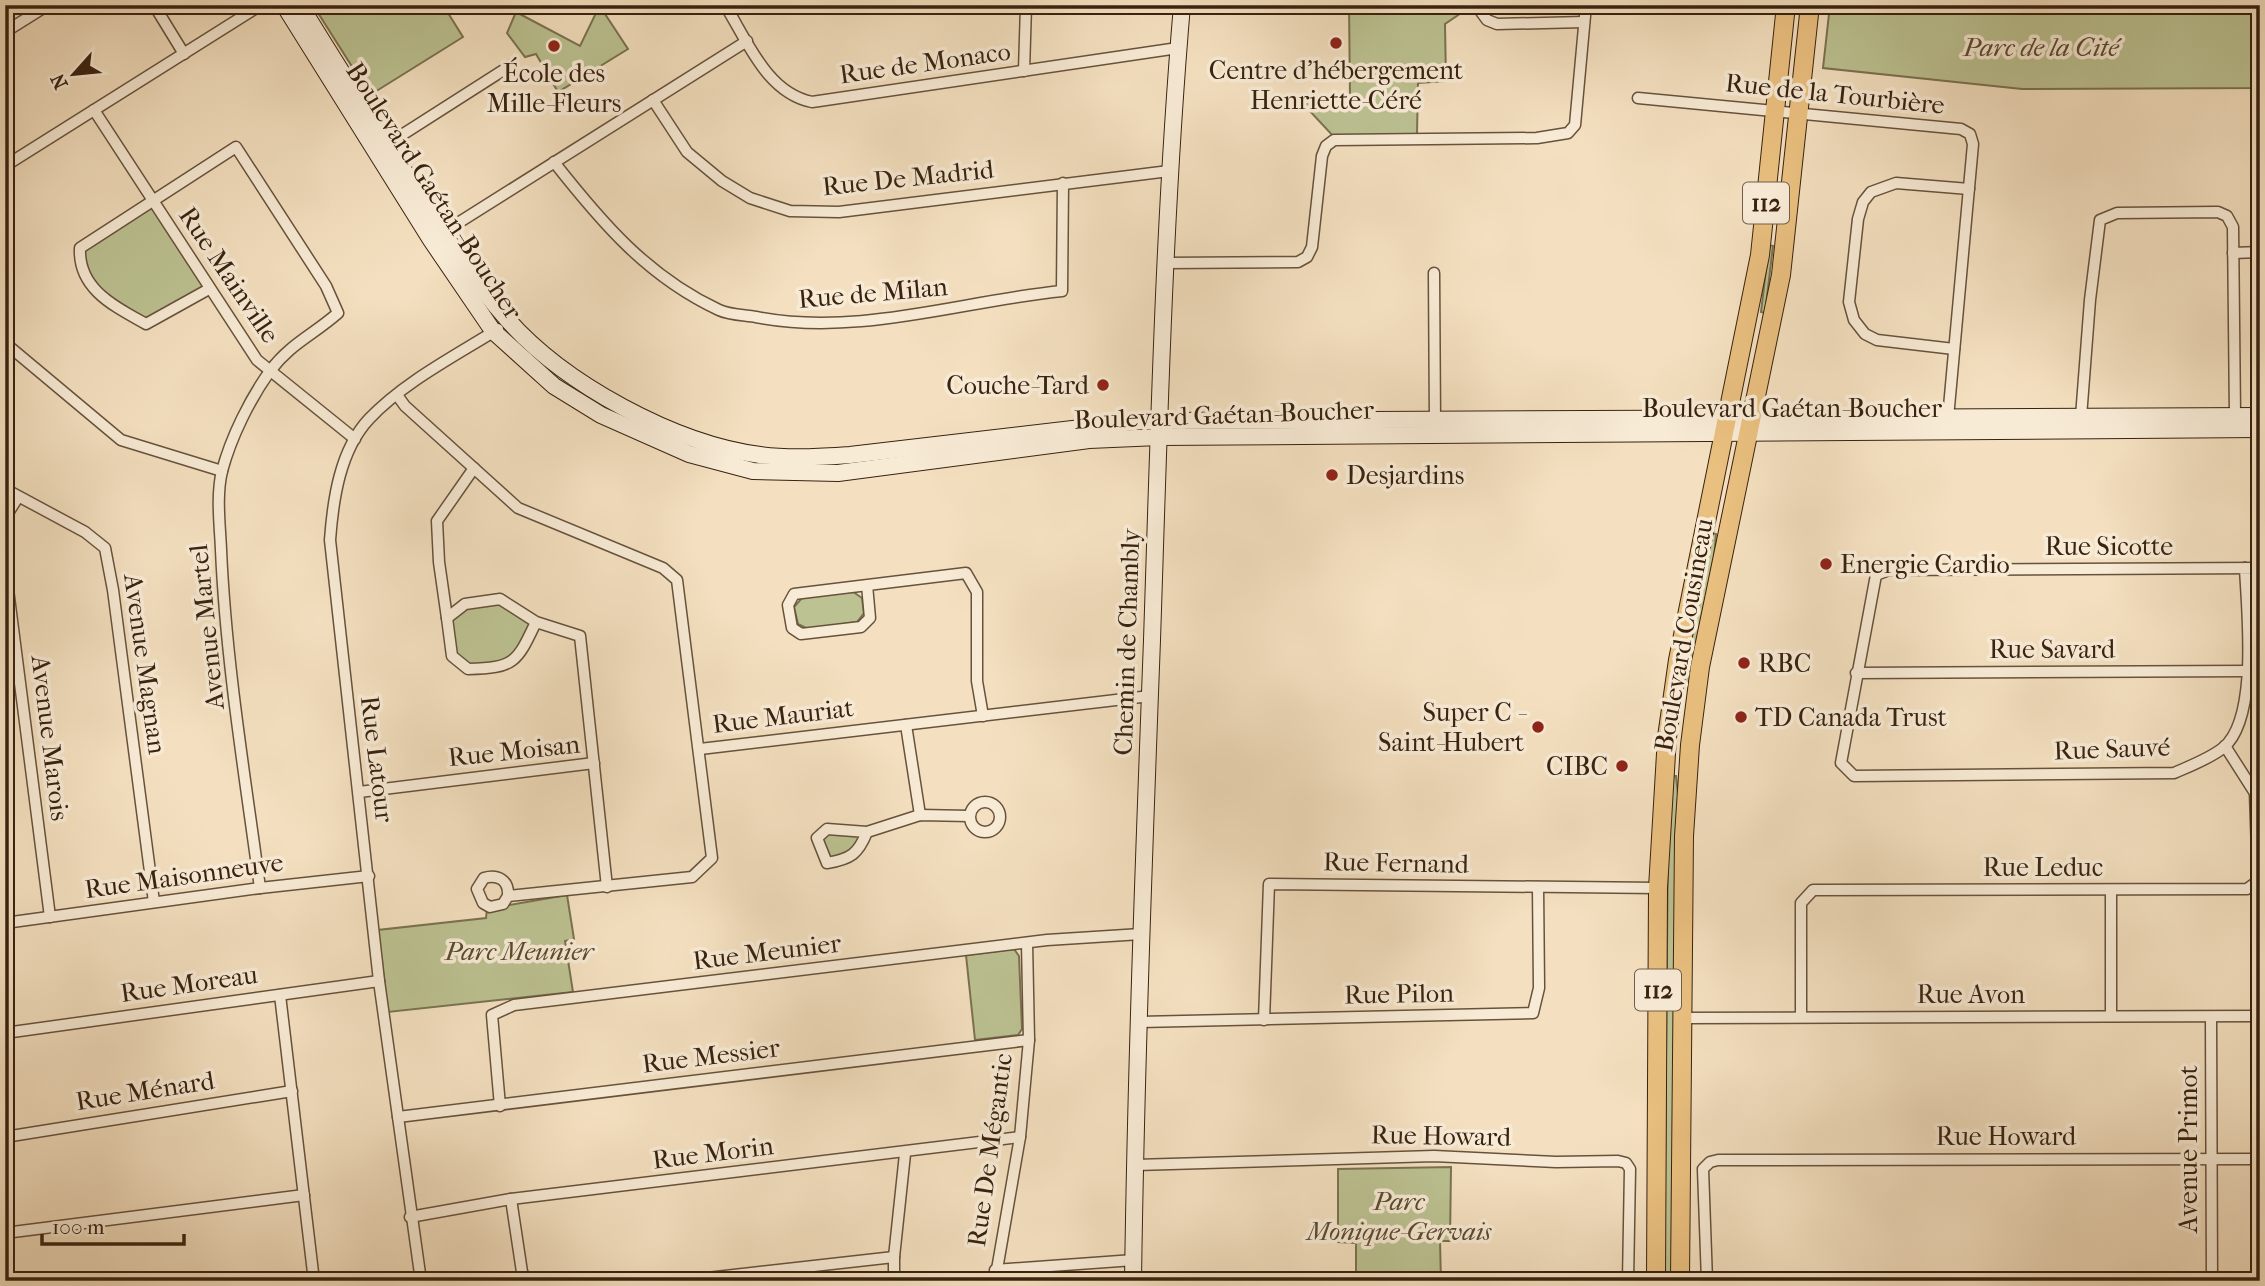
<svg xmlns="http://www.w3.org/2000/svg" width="2265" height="1286" font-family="'IM FELL French Canon',serif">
  <rect width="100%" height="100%" fill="#f4e0c0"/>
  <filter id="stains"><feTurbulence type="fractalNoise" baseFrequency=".00286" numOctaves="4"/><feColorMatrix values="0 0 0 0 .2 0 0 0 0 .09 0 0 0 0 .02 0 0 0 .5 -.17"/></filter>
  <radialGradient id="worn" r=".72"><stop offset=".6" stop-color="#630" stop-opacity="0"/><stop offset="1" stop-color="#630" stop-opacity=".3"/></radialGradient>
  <!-- green -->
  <g fill="#bcc292" stroke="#7a7251" stroke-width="2">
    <polygon points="313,5 443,5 463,37 370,95"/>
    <polygon points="1349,5 1473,5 1445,24 1446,81 1418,83 1417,134 1334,137 1306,107 1307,98 1350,97"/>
    <polygon points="1830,5 2260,5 2260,88 2022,89 1823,68"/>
    <polygon points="516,12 580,46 596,13 605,14 628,49 558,92 536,54 525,57 507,33"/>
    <path d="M152,202L209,289L146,324C114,306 78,289 80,248Z"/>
    <polygon points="1769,245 1773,246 1765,313 1761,312"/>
    <polygon points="1712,533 1716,534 1714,559 1690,682 1686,684 1683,682"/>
    <polygon points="852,591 862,598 864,613 857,622 808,629 798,624 794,607 802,598"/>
    <polygon points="500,599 536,622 519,658 468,669 452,656 447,618 465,604"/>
    <polygon points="1671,776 1676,776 1678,795 1672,1281 1664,1281 1668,839"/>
    <polygon points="829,832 863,833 857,851 829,860 820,838"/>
    <polygon points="567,895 574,939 565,941 573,992 388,1012 378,930 486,918 487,909"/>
    <polygon points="1014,949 1019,956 1022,1029 1018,1035 975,1040 966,955"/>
    <polygon points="1451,1167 1450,1241 1440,1241 1441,1281 1356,1281 1356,1243 1338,1242 1338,1169"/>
  </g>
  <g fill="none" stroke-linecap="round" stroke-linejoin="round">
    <!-- street casing -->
    <g stroke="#67523c" stroke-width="13">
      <g id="street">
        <polyline points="154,5 184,54"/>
        <path d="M725,5C748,42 767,93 812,102L1178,48"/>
        <polyline points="1476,5 1487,20 1497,24 1584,22"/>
        <polyline points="5,32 48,5"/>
        <polyline points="1024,71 1026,5"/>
        <polyline points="1638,98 1961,129 1970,134 1973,144 1948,418"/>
        <polyline points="653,100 687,152 722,181 750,198 790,211 839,212 1169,171"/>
        <polyline points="94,110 257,360 355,439"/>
        <polyline points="383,147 513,64"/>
        <path d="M554,162C602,223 648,277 719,310C730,315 744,315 756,317C858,337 961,301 1062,291L1063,183"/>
        <polyline points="5,166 261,5"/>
        <polyline points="439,235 747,41"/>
        <polyline points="2233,253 2260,252"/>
        <polyline points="1165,263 1298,262 1307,257 1312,247 1322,156 1326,146 1334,140 1537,138 1568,133 1575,125 1586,5"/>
        <polyline points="1434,273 1435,425"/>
        <path d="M209,289L146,324C114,306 78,289 80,248L236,147L326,286L338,313C313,335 290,344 270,371C250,399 231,437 222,471C216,496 220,525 221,550C226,663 245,776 260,888"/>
        <polyline points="5,343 121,440 222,471"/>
        <polyline points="1954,349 1877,340 1865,334 1854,320 1849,302 1858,219 1863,202 1871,192 1896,183 1969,189"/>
        <path d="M397,395L405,406L518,508L663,568L677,580L712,858L692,877L508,896L503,904L490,907L483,903L477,889L484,878C498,874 509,880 508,896"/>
        <polyline points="2081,417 2090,300 2100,220 2117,213 2218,212 2227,216 2233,227 2235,416"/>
        <polyline points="5,489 85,532 105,548 113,590 154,902"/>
        <polyline points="5,518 18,497"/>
        <polyline points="5,566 50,917"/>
        <path d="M2245,568C2247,611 2259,719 2223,748C2209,759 2190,766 2174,773L1854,776L1841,763L1876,575L1889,570L2260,568"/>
        <polyline points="867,585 870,618 861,627 801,634 792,628 788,605 794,594 966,573 977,592 977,681 983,716"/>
        <polyline points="447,618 439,562 437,521 474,468"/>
        <path d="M536,622C517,662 515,668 468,669L452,656L447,618L465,604L500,599L536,622L580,636L607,887"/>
        <polyline points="1856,673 2248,671"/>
        <polyline points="906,725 920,815"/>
        <polyline points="700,749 1150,696"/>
        <polyline points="359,792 594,763"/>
        <circle cx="985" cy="817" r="15"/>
        <path d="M867,832C858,854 851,859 827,863L817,838L827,829L867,832L920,815L969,816"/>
        <polyline points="2111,890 2111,1016"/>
        <polyline points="5,923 260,888 369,876"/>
        <polyline points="280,995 314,1281"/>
        <polyline points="1801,1017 1801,903 1813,890 2247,889 2258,881 2255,793 2225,746"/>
        <polyline points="2211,1017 2212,1281"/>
        <polyline points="1682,1018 2260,1016"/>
        <polyline points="1264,1020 1269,884 1658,888"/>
        <polyline points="1140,1022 1533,1013 1539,988 1538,887"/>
        <polyline points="5,1033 379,981"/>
        <polyline points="500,1106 492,1015 514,1005 1047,940 1141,934"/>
        <polyline points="398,1117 1029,1040"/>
        <polyline points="5,1137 292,1091"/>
        <polyline points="1136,1165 1434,1156 1556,1162 1618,1161 1626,1163 1630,1169 1628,1281"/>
        <polyline points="511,1199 522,1272 527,1281"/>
        <polyline points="410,1217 511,1199 1020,1137"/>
        <polyline points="5,1233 304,1195"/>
        <polyline points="995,1270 1134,1260"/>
        <path d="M421,1281L379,981L330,540C333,499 340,450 369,419C404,382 455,356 498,329"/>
        <polyline points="680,1281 894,1257"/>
        <polyline points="894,1281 894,1257 905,1154"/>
        <polyline points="995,1281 1020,1137 1029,1040 1027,943"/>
        <polyline points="1707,1281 1703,1169 1710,1162 1718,1160 2260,1159"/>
      </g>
    </g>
    <!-- secondary casing -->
    <g stroke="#382210" stroke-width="18">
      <g id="secondary">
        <polyline points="284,5 431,240 493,331 554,386 601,415 689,454 753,471 838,473 1089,440 1159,437 2260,429"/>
        <path d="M300,5C336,64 373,122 410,180C440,228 470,277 507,319C564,384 675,444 760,455C790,459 820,457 850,455L1141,421L2260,416"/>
        <path d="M1133,1281C1136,1067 1144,853 1152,640C1159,428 1164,216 1182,5"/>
      </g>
    </g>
    <!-- primary casing -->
    <g stroke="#382210" stroke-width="20">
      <g id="primary">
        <polyline points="1656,1281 1658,888 1667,737 1678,660 1760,255 1786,5"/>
        <polyline points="1680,1281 1684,836 1690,745 1700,667 1781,275 1810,5"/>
      </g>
    </g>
    <!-- street -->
    <use href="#street" stroke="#f8ebd6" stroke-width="10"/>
    <!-- secondary -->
    <use href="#secondary" stroke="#f8ebd6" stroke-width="16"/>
    <!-- primary -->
    <use href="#primary" stroke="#eac080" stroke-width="18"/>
  </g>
  <!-- markers -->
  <g fill="#8f2418" stroke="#f8ebd6" stroke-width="2.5">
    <circle cx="1336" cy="43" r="7"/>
    <circle cx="554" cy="46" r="7"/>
    <circle cx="1103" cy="385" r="7"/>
    <circle cx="1332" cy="475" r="7"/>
    <circle cx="1826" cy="564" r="7"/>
    <circle cx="1744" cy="663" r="7"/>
    <circle cx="1741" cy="717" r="7"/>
    <circle cx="1538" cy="727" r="7"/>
    <circle cx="1622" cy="766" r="7"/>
  </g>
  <g text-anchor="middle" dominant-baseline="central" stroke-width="7" stroke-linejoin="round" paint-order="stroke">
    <!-- shield labels -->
    <g fill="#f8ebd6" stroke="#725e4b" stroke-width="2">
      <rect x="1743" y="182.5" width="46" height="41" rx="5"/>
      <rect x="1635" y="969.5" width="46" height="41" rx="5"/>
    </g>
    <g font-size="24" font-weight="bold" fill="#382210">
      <text x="1766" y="203">112</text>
      <text x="1658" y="990">112</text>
    </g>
    <!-- park labels -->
    <g font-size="26" font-style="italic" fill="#594a30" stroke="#f8ebd6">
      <text x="2041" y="47">Parc de la Cité</text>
      <text x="519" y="951">Parc Meunier</text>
      <text x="1399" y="1201">Parc<tspan x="1399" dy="30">Monique-Gervais</tspan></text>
    </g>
    <!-- street labels -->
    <g font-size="26" fill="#382210" stroke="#f8ebd6">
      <text transform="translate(925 63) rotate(-8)">Rue de Monaco</text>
      <text transform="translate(1835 94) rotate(6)">Rue de la Tourbière</text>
      <text transform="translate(908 178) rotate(-6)">Rue De Madrid</text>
      <text transform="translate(434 191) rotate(57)">Boulevard Gaétan-Boucher</text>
      <text transform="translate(229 275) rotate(56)">Rue Mainville</text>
      <text transform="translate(873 293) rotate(-5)">Rue de Milan</text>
      <text x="1792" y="408">Boulevard Gaétan-Boucher</text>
      <text transform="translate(1224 415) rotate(-2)">Boulevard Gaétan-Boucher</text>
      <text x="2109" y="546">Rue Sicotte</text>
      <text transform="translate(207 627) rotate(-96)">Avenue Martel</text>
      <text transform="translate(1684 635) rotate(-80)">Boulevard Cousineau</text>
      <text transform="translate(1127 642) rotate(-88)">Chemin de Chambly</text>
      <text x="2052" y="649">Rue Savard</text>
      <text transform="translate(145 664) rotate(82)">Avenue Magnan</text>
      <text transform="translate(783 716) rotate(-7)">Rue Mauriat</text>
      <text transform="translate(50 738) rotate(83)">Avenue Marois</text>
      <text transform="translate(2112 749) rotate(-2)">Rue Sauvé</text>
      <text transform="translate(514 751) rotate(-6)">Rue Moisan</text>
      <text transform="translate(377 759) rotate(83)">Rue Latour</text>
      <text transform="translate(1396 863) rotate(1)">Rue Fernand</text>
      <text x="2043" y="867">Rue Leduc</text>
      <text transform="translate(184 876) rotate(-8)">Rue Maisonneuve</text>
      <text transform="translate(767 952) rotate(-7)">Rue Meunier</text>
      <text transform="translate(189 984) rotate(-8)">Rue Moreau</text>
      <text transform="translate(1399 994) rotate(-1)">Rue Pilon</text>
      <text x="1971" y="994">Rue Avon</text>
      <text transform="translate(711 1056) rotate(-7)">Rue Messier</text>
      <text transform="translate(145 1091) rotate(-9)">Rue Ménard</text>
      <text transform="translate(1441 1136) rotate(1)">Rue Howard</text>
      <text x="2006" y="1136">Rue Howard</text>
      <text transform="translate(2188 1149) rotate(-90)">Avenue Primot</text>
      <text transform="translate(990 1150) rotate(-82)">Rue De Mégantic</text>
      <text transform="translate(713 1153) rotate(-7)">Rue Morin</text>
    </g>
    <!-- poi labels -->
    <g font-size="26" fill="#382210" stroke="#f8ebd6" text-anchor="start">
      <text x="1336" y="70" text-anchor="middle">Centre d'hébergement<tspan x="1336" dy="30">Henriette-Céré</tspan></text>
      <text x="554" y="73" text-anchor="middle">École des<tspan x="554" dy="30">Mille-Fleurs</tspan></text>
      <text x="1089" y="385" text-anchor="end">Couche-Tard</text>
      <text x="1346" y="475">Desjardins</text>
      <text x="1840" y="564">Energie Cardio</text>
      <text x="1758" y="663">RBC</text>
      <text x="1524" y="712" text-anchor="end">Super C -<tspan x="1524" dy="30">Saint-Hubert</tspan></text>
      <text x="1755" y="717">TD Canada Trust</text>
      <text x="1608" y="766" text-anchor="end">CIBC</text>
    </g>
  </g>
  <!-- margin -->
  <rect width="2265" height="1286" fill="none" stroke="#f4e0c0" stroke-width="28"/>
  <rect x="7" y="7" width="2251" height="1272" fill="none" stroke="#382210" stroke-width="3.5"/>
  <rect x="14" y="14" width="2237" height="1258" fill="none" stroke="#382210" stroke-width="2"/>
  <!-- north arrow -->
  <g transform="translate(74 74) rotate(243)" stroke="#f8ebd6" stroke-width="5" paint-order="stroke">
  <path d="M0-5L12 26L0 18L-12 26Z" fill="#382210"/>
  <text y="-10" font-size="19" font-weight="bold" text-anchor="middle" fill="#382210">N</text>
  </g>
  <!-- scale -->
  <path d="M42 1234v10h142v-10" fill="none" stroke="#382210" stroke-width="3.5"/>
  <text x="52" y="1234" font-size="21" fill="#382210" stroke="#f8ebd6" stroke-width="5" paint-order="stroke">100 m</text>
  <rect width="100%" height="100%" filter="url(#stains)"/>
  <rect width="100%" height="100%" fill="url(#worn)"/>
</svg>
